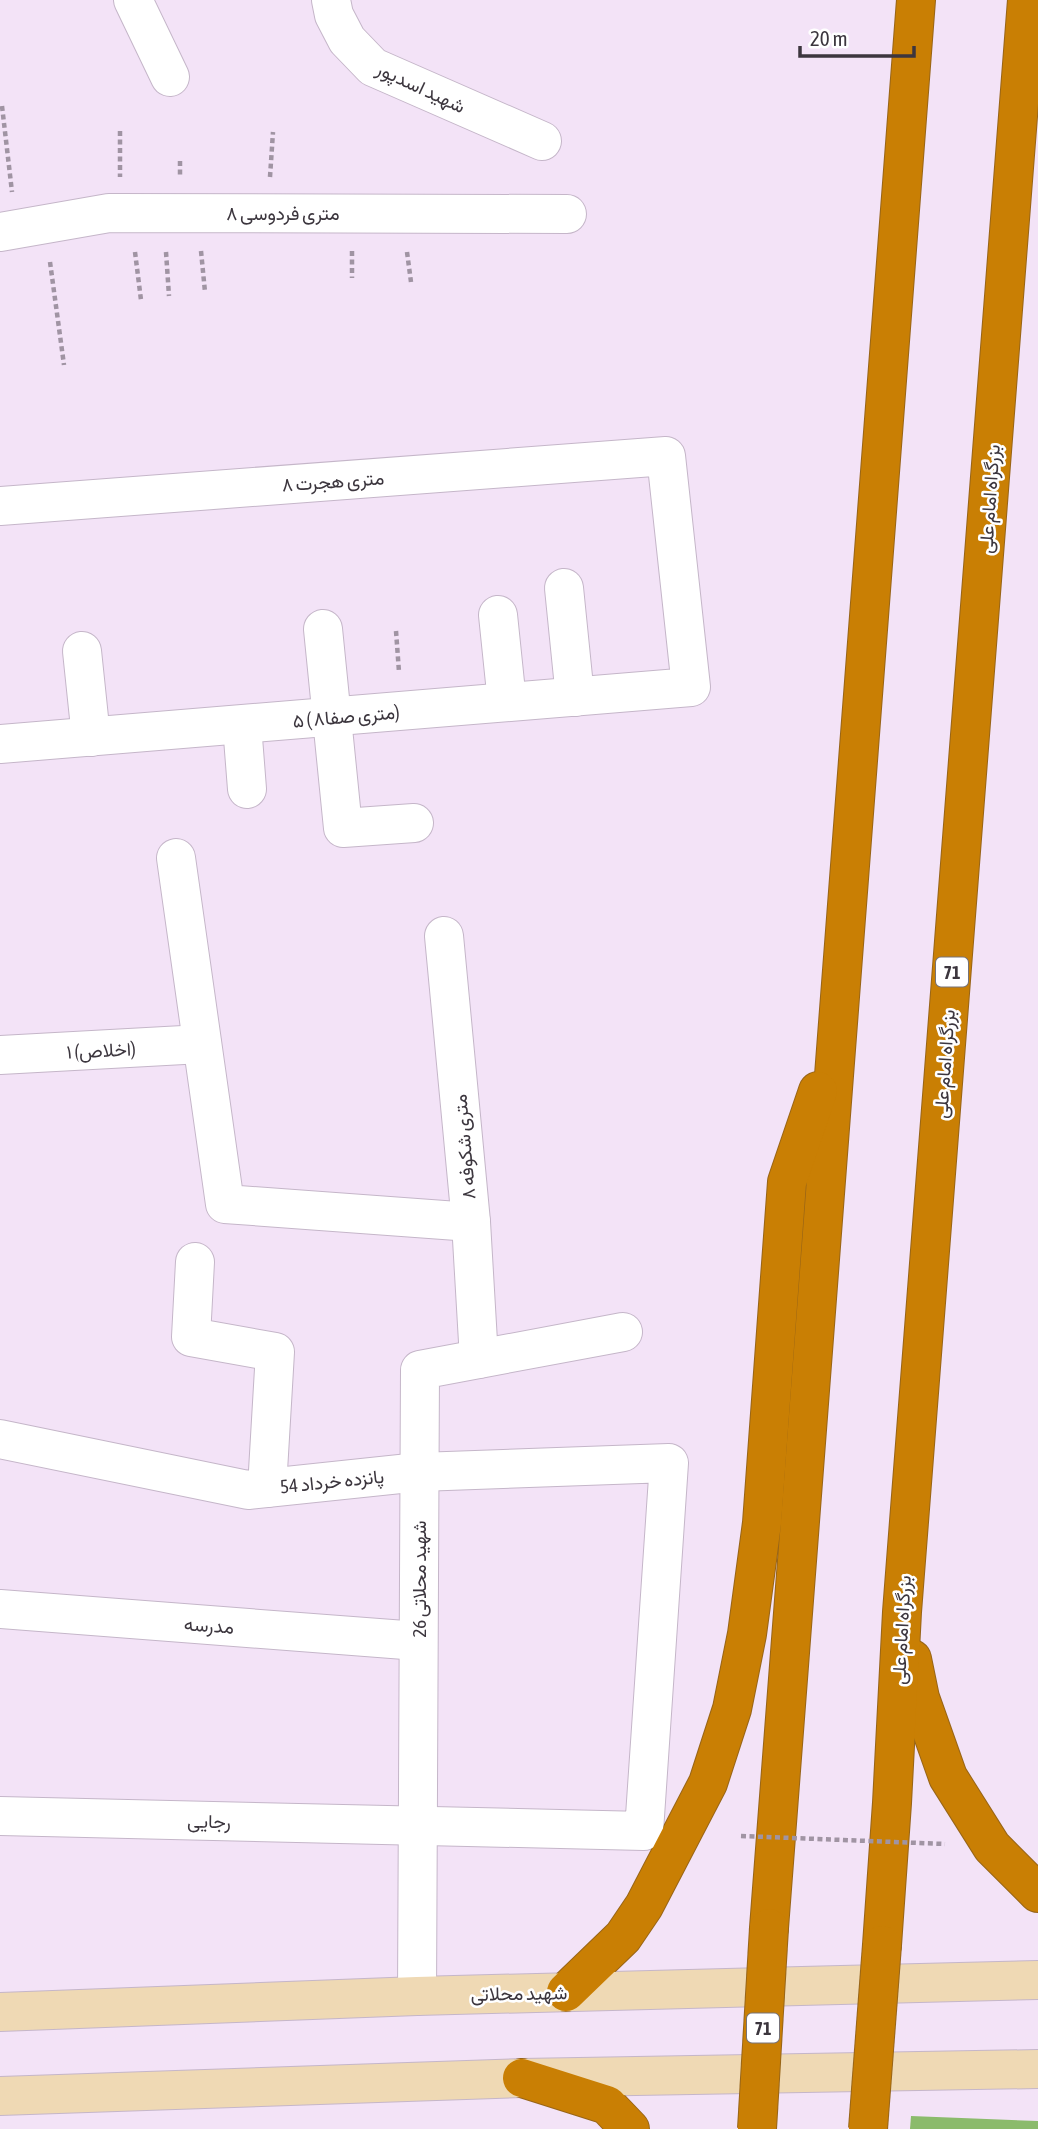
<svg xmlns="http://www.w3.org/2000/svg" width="1038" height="2129" font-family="'Asap Condensed',Vazirmatn,sans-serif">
  <rect width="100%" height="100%" fill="#f3e3f7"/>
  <!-- forest -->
  <polygon fill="#8bbb6c" points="911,2116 1038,2121 1038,2129 910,2129"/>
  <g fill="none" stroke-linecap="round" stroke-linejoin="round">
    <!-- street casing -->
    <g stroke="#c5b6c9" stroke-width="40">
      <g id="street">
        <polyline points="133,0 170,77"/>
        <polyline points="331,0 334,15 347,40 373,67 542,141"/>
        <polyline points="0,232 109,213 567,214"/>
        <polyline points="0,506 666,456 691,687 0,744"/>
        <polyline points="564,588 575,697"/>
        <polyline points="498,615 507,702"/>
        <polyline points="323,629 343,828 414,823"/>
        <polyline points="82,651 91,737"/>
        <polyline points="242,725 247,789"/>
        <polyline points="176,858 225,1204 471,1222"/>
        <polyline points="444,936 471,1222 479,1359"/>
        <polyline points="0,1055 202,1044"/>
        <polyline points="195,1262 191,1337 275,1352 267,1488"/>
        <polyline points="0,1439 248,1490 419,1472 669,1463 644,1831 0,1816"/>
        <polyline points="0,1609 418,1641"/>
        <polyline points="417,1996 420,1370 623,1332"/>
      </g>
    </g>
    <!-- secondary casing -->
    <g stroke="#c5b6c9" stroke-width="40">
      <g id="secondary">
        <polyline points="0,2012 417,1996 1038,1980"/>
        <polyline points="0,2096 522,2078 1038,2069"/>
      </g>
    </g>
    <!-- highway casing -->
    <g stroke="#986518" stroke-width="40">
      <g id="highway">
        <polyline points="912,1659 920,1698 948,1777 992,1847 1038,1893"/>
        <polyline points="769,1928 916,0"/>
        <polyline points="882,1945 892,1803 902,1612 1027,0"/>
        <polyline points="566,1992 623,1937 644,1906 708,1783 732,1709 747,1634 762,1523 787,1182 818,1091"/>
        <polyline points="522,2078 607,2105 630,2129"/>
      </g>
    </g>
    <!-- path -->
    <g stroke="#a094a3" stroke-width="4.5" stroke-dasharray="5 3.5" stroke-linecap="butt">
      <polyline points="2,106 12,192"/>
      <polyline points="120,131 120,177"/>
      <polyline points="180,161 180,177"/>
      <polyline points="270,177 273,132"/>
      <polyline points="201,251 205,292"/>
      <polyline points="352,251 352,278"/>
      <polyline points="135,252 141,300"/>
      <polyline points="166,252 169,296"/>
      <polyline points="407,252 411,282"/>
      <polyline points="50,262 64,365"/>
      <polyline points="396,631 399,672"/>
    </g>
    <!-- street -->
    <use href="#street" stroke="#fff" stroke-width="38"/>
    <!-- secondary -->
    <use href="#secondary" stroke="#efd9b4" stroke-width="38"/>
    <!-- highway -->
    <use href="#highway" stroke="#c97f04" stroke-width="38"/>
    <!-- highway-bridge casing -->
    <g stroke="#986518" stroke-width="40" stroke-linecap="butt">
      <g id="highway-bridge">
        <polyline points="757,2129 769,1928"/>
        <polyline points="868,2129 882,1945"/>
      </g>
    </g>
    <!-- path-bridge -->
    <polyline stroke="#a094a3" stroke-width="4.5" stroke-dasharray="5 3.5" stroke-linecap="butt" points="741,1836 945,1844"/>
    <!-- highway-bridge -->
    <use href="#highway-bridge" stroke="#c97f04" stroke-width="38"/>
  </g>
  <g text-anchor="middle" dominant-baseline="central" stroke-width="5" stroke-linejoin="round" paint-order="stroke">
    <!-- shield labels -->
    <g fill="#fff" stroke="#767278" stroke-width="2">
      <rect x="936" y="957.5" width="32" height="29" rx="5"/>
      <rect x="747" y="2013.5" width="32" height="29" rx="5"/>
    </g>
    <g font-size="18" font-weight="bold" fill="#3c363e">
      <text x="952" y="972">71</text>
      <text x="763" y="2028">71</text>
    </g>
    <!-- street labels -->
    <g font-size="19" fill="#3c363e" stroke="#fff">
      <text transform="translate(421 87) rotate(25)">شهید اسدپور</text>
      <text x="283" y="213">۸ متری فردوسی</text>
      <text transform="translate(333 481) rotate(-4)">۸ متری هجرت</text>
      <text transform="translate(989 499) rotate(-86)">بزرگراه امام علی</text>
      <text transform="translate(346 716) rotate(-5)">۵ ( ۸متری صفا)</text>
      <text transform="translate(101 1050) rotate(-3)">۱ (اخلاص)</text>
      <text transform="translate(944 1064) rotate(-86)">بزرگراه امام علی</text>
      <text transform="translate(464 1147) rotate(-95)">۸ متری شکوفه</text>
      <text transform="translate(332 1481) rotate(-6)">پانزده خرداد 54</text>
      <text transform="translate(419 1579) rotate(-90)">شهید محلاتی 26</text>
      <text transform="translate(209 1625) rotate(4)">مدرسه</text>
      <text transform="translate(901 1630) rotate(-87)">بزرگراه امام علی</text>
      <text transform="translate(209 1821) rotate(1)">رجایی</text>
      <text transform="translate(519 1993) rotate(-1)">شهید محلاتی</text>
    </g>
  </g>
  <!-- scale -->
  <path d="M800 46v10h114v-10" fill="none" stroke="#3c363e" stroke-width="3.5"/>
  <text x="810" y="46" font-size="21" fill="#3c363e" stroke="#ffffff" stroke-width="5" paint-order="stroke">20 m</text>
</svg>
